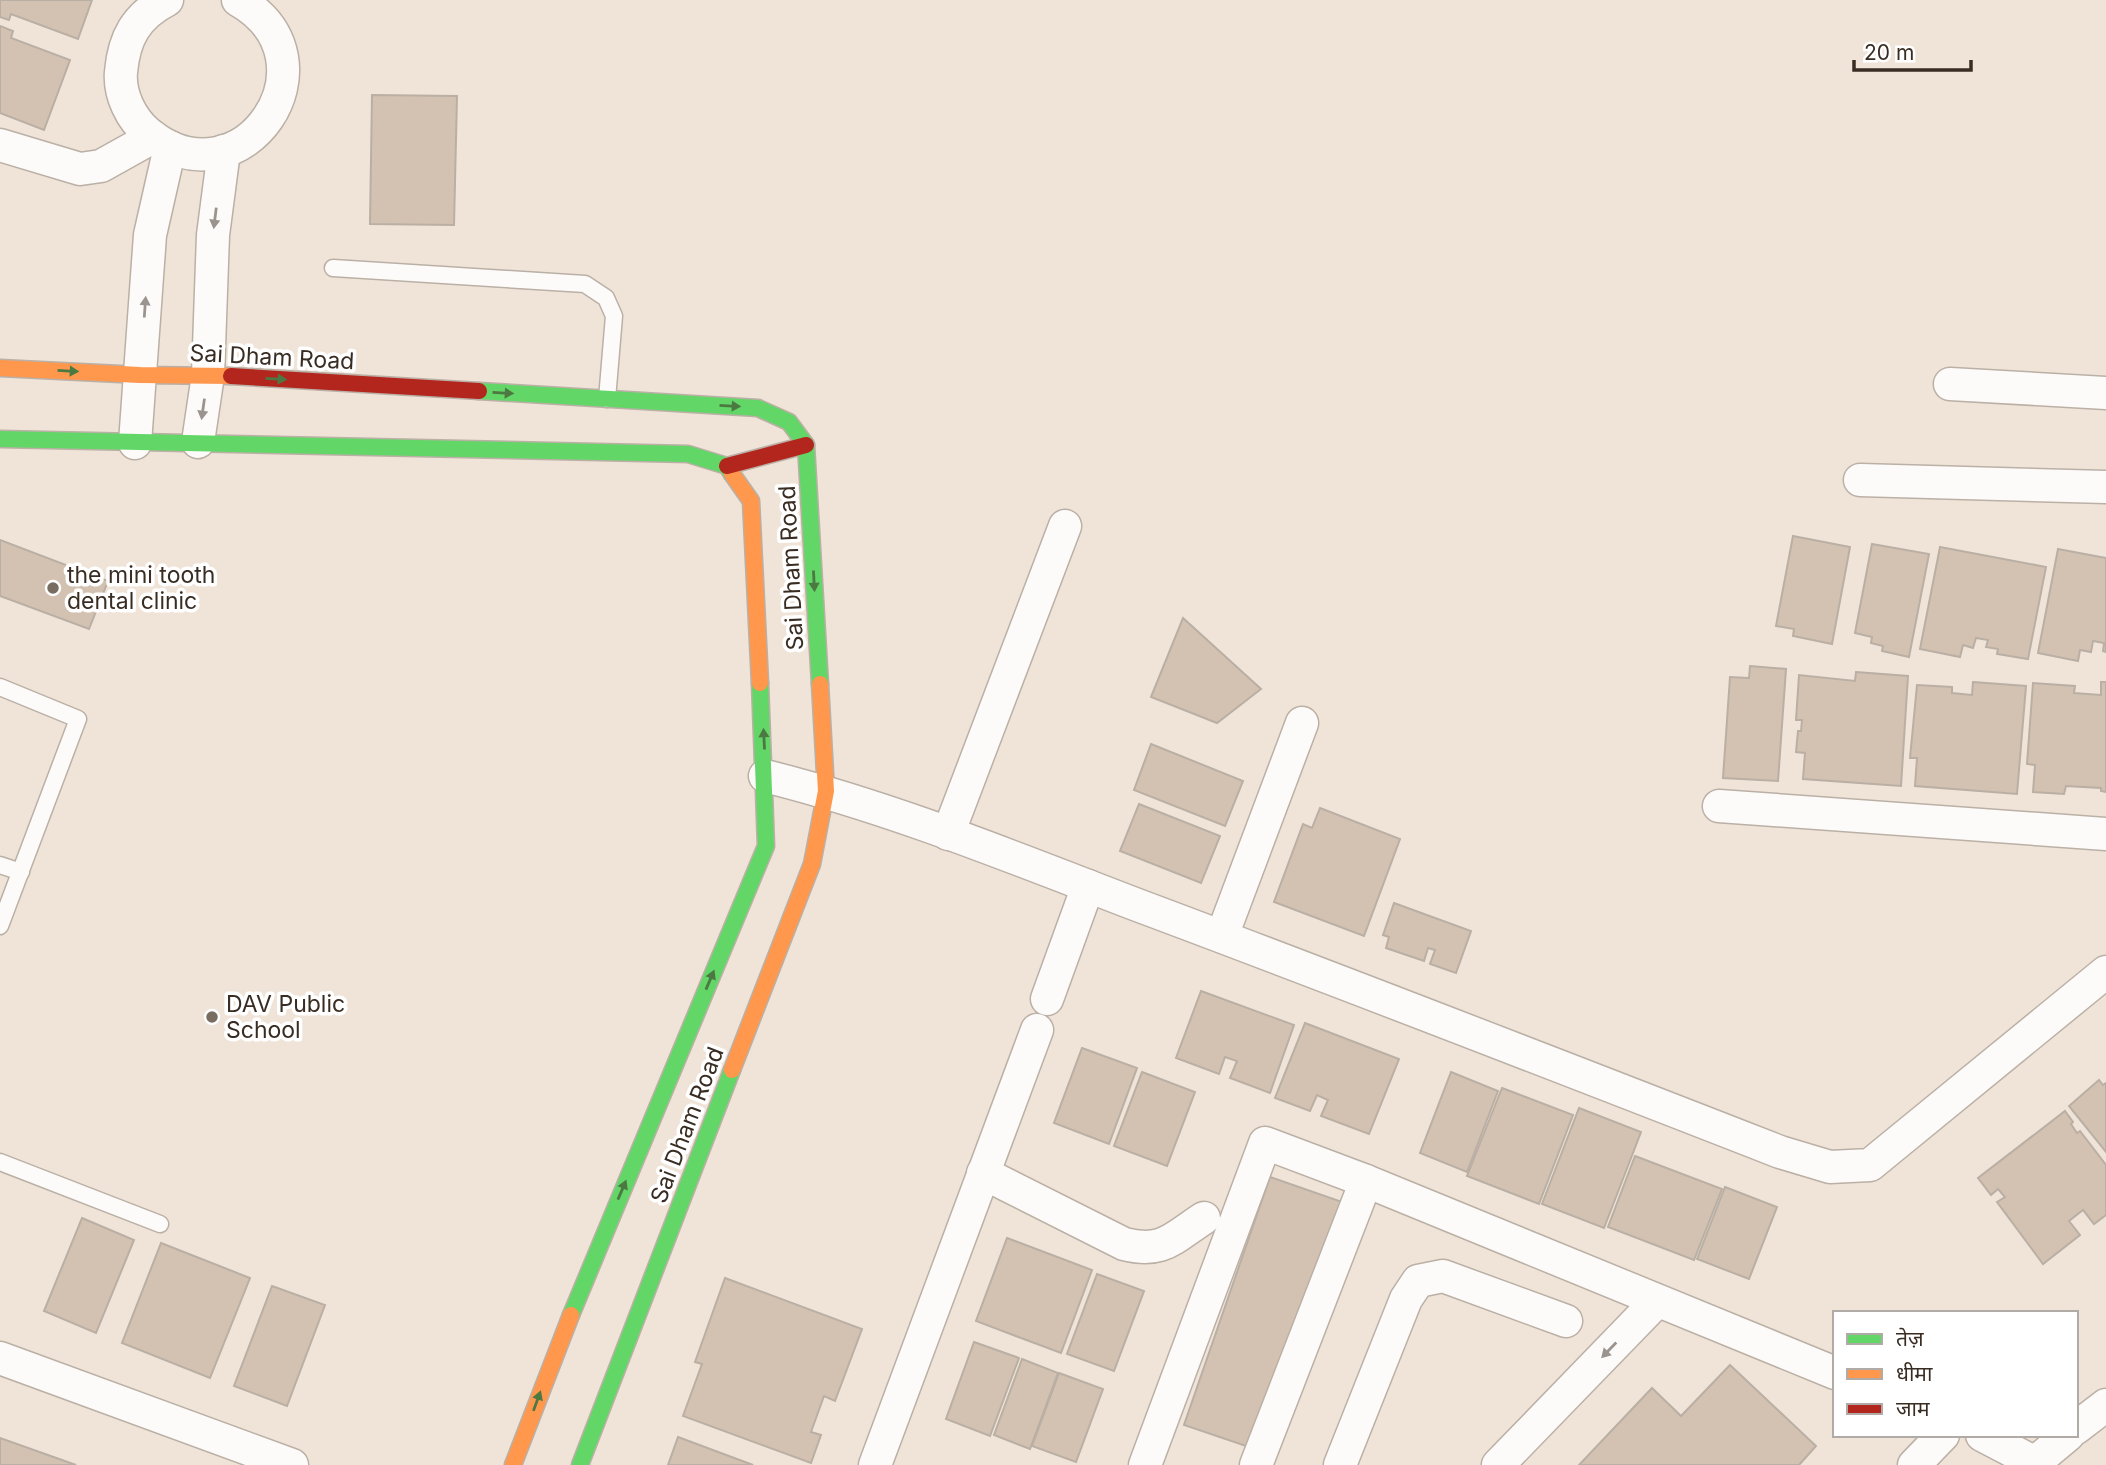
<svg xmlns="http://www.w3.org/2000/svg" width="2106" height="1465" font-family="Inter,'Noto Sans Devanagari',sans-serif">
  <rect width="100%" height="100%" fill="#f0e4d8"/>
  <!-- building -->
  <g fill="#d3c2b1" stroke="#baafa4" stroke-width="2">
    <polygon points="0,0 92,0 78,39 11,14 9,20 0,17"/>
    <polygon points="0,26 13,31 11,38 70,60 44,130 0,113"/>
    <polygon points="372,95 457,96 454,225 370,224"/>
    <polygon points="1793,536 1850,547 1832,644 1793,636 1794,629 1776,626"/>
    <polygon points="0,540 108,581 89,629 0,596"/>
    <polygon points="1872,544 1929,554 1909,657 1882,651 1883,646 1871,643 1872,637 1855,633"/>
    <polygon points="1940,547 2046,567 2028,659 1997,654 1998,649 1986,647 1988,640 1976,638 1973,648 1963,645 1960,657 1920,649"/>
    <polygon points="2058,549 2106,558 2106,652 2103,651 2104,643 2093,641 2091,652 2080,650 2078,661 2038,653"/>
    <polygon points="1183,618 1261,689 1217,723 1151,697"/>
    <polygon points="1750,666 1786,669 1778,781 1723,778 1730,677 1749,678"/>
    <polygon points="1856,672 1908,676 1901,786 1803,779 1805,753 1796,752 1798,731 1801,731 1802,720 1796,720 1799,675 1855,681"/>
    <polygon points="1973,682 2026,686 2017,794 1915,786 1917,758 1910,758 1917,685 1952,687 1952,693 1972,695"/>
    <polygon points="2101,682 2106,682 2106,792 2101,791 2101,788 2066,786 2064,794 2033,792 2035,765 2027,764 2033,683 2075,686 2074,693 2101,695"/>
    <polygon points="1151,744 1243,781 1225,826 1134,790"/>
    <polygon points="1139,804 1220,836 1201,883 1120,851"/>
    <polygon points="1320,808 1400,839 1364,936 1274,902 1303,824 1312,828"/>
    <polygon points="1394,903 1471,931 1456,973 1430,964 1435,950 1428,948 1424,961 1386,948 1389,937 1383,935"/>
    <polygon points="1201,991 1294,1025 1270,1093 1230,1078 1237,1061 1225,1057 1219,1074 1176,1058"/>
    <polygon points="1305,1023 1399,1059 1369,1134 1321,1116 1328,1100 1317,1095 1310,1111 1275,1098"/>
    <polygon points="1082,1048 1137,1068 1109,1144 1054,1123"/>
    <polygon points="1142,1072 1195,1092 1167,1166 1114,1146"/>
    <polygon points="1451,1072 1498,1091 1467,1172 1420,1153"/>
    <polygon points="2099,1080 2103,1085 2106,1083 2106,1152 2069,1106"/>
    <polygon points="1502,1088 1573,1115 1539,1204 1467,1176"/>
    <polygon points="1579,1108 1641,1132 1604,1228 1542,1204"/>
    <polygon points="2065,1111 2073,1122 2071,1124 2077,1133 2080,1131 2106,1165 2106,1215 2094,1224 2083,1210 2069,1221 2080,1235 2043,1264 1997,1202 2005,1197 1998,1189 1991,1195 1978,1178"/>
    <polygon points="1635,1156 1722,1189 1694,1260 1608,1227"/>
    <polygon points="1270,1177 1348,1204 1249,1447 1184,1425"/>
    <polygon points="1725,1187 1777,1207 1749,1279 1697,1259"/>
    <polygon points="82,1218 134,1240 96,1333 44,1311"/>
    <polygon points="1007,1238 1092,1270 1061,1353 976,1321"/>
    <polygon points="161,1243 250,1278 210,1378 122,1343"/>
    <polygon points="1097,1274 1144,1291 1114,1371 1067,1354"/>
    <polygon points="725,1278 862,1329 835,1401 824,1396 811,1432 821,1435 811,1463 683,1416 702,1364 695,1362"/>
    <polygon points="272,1286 325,1305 287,1406 234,1386"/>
    <polygon points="974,1342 1019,1358 990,1436 946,1419"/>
    <polygon points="1022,1359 1058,1373 1030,1449 994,1435"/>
    <polygon points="1730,1365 1816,1446 1799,1465 1579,1465 1652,1388 1681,1416"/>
    <polygon points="1059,1373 1103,1389 1076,1462 1032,1446"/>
    <polygon points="678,1437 753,1465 668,1465"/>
    <polygon points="0,1438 76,1465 0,1465"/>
  </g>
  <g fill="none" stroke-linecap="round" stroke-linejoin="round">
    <!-- lane casing -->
    <g stroke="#bbb0a6" stroke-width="19">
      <g id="lane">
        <polyline points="333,268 585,284 606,298 614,316 607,399"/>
        <polyline points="0,687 78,719 0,926"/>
        <polyline points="0,865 21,872"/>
        <polyline points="0,1162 160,1224"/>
      </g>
    </g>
    <!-- street casing -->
    <g stroke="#bbb0a6" stroke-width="35">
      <g id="street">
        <path d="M167,0C136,16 124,38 121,72C119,94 131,119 148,133C242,210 344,60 238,0"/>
        <polyline points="0,145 80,169 101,166 153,137"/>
        <polyline points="1950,384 2106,393"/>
        <polyline points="198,442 208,375 213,235 224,151"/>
        <polyline points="135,443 150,235 170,147"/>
        <polyline points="1860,480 2106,487"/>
        <path d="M765,776C893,808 1017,859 1140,906C1354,986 1567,1069 1780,1152L1830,1167L1870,1165L2106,972"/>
        <polyline points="1719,806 2106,834"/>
        <polyline points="948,834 1065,526"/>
        <polyline points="1222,936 1302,723"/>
        <polyline points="1047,999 1088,886"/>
        <path d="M983,1173L1124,1244C1163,1254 1173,1238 1204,1218"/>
        <polyline points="0,1358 292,1465"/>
        <polyline points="2076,1428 2106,1405"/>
        <polyline points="1982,1435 2039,1465"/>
        <polyline points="875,1465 1037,1030"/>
        <polyline points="1145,1465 1265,1143 1366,1181 1835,1373"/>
        <polyline points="1256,1465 1366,1181"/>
        <polyline points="1340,1465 1406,1299 1418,1281 1443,1276 1566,1321"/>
        <polyline points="1498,1465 1657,1301"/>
        <polyline points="1914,1465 1943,1435"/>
        <polyline points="2032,1465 2068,1435"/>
      </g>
    </g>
    <!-- fast casing -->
    <g stroke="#bbb0a6" stroke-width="19">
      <g id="fast">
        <polyline points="479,391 758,408 789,422 806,445 820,684"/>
        <polyline points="0,439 688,454 727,466 732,474"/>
        <polyline points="571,1315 766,846 760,683"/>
        <polyline points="580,1465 732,1070"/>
      </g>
    </g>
    <!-- slow casing -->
    <g stroke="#bbb0a6" stroke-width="19">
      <g id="slow">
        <polyline points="0,368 140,375 231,376"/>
        <polyline points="732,474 751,501 760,683"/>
        <polyline points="732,1070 812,864 826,791 820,684"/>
        <polyline points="513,1465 571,1315"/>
      </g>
    </g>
    <!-- jam casing -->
    <g stroke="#bbb0a6" stroke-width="19">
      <g id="jam">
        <polyline points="231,376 479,391"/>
        <polyline points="727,466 806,445"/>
      </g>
    </g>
    <!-- lane -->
    <use href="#lane" stroke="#fdfbf9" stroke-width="16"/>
    <!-- street -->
    <use href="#street" stroke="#fdfbf9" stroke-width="32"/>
    <!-- fast -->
    <use href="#fast" stroke="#63d668" stroke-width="16"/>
    <!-- slow -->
    <use href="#slow" stroke="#ff974d" stroke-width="16"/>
    <!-- jam -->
    <use href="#jam" stroke="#b3261e" stroke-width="16"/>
  </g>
  <!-- one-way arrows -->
  <defs><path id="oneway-solid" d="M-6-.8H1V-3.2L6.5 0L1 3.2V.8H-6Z" transform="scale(1.75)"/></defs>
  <g fill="#9b948e">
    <use href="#oneway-solid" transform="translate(215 218) rotate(97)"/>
    <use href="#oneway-solid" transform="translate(145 307) rotate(-86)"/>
    <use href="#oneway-solid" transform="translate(203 409) rotate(98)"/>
    <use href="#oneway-solid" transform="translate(1609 1350) rotate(134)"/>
  </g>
  <g fill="#4c7942">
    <use href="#oneway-solid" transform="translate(68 371) rotate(3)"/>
    <use href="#oneway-solid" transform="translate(276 379) rotate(3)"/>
    <use href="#oneway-solid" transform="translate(503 393) rotate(3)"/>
    <use href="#oneway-solid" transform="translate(730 406) rotate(3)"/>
    <use href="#oneway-solid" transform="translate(814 581) rotate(87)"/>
    <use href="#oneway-solid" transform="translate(764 739) rotate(-93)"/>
    <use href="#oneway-solid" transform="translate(710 980) rotate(-67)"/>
    <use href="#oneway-solid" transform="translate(622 1190) rotate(-67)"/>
    <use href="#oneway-solid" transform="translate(537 1401) rotate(-70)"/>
  </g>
  <!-- markers -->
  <g fill="#796d62" stroke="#fff" stroke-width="2.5">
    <circle cx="53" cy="588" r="7"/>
    <circle cx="212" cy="1017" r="7"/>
  </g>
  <g text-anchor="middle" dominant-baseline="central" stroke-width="7" stroke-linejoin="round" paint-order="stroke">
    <!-- street labels -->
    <g font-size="23" fill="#392d23" stroke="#fff">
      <text transform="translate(272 357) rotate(3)">Sai Dham Road</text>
      <text transform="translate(791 568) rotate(-93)">Sai Dham Road</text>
      <text transform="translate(687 1125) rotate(-69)">Sai Dham Road</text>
    </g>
    <!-- poi labels -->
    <g font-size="23" fill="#392d23" stroke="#fff" text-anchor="start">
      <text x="67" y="575">the mini tooth<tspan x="67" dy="26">dental clinic</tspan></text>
      <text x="226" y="1004">DAV Public<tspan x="226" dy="26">School</tspan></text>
    </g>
  </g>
  <!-- legend -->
  <rect x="1833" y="1311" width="245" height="126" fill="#ffffff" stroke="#b0aba7" stroke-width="2"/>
  <rect x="1847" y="1334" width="35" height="10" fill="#63d668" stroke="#b0aba7" stroke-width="2"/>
  <text x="1896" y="1346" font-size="21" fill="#392d23">तेज़</text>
  <rect x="1847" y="1369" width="35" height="10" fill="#ff974d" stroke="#b0aba7" stroke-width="2"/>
  <text x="1896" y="1381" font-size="21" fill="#392d23">धीमा</text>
  <rect x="1847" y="1404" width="35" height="10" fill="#b3261e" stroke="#b0aba7" stroke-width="2"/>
  <text x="1896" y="1416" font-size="21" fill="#392d23">जाम</text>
  <!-- scale -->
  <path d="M1854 60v10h117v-10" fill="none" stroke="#392d23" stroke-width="3.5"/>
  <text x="1864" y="60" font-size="21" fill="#392d23" stroke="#ffffff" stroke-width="5" paint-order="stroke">20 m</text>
</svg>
